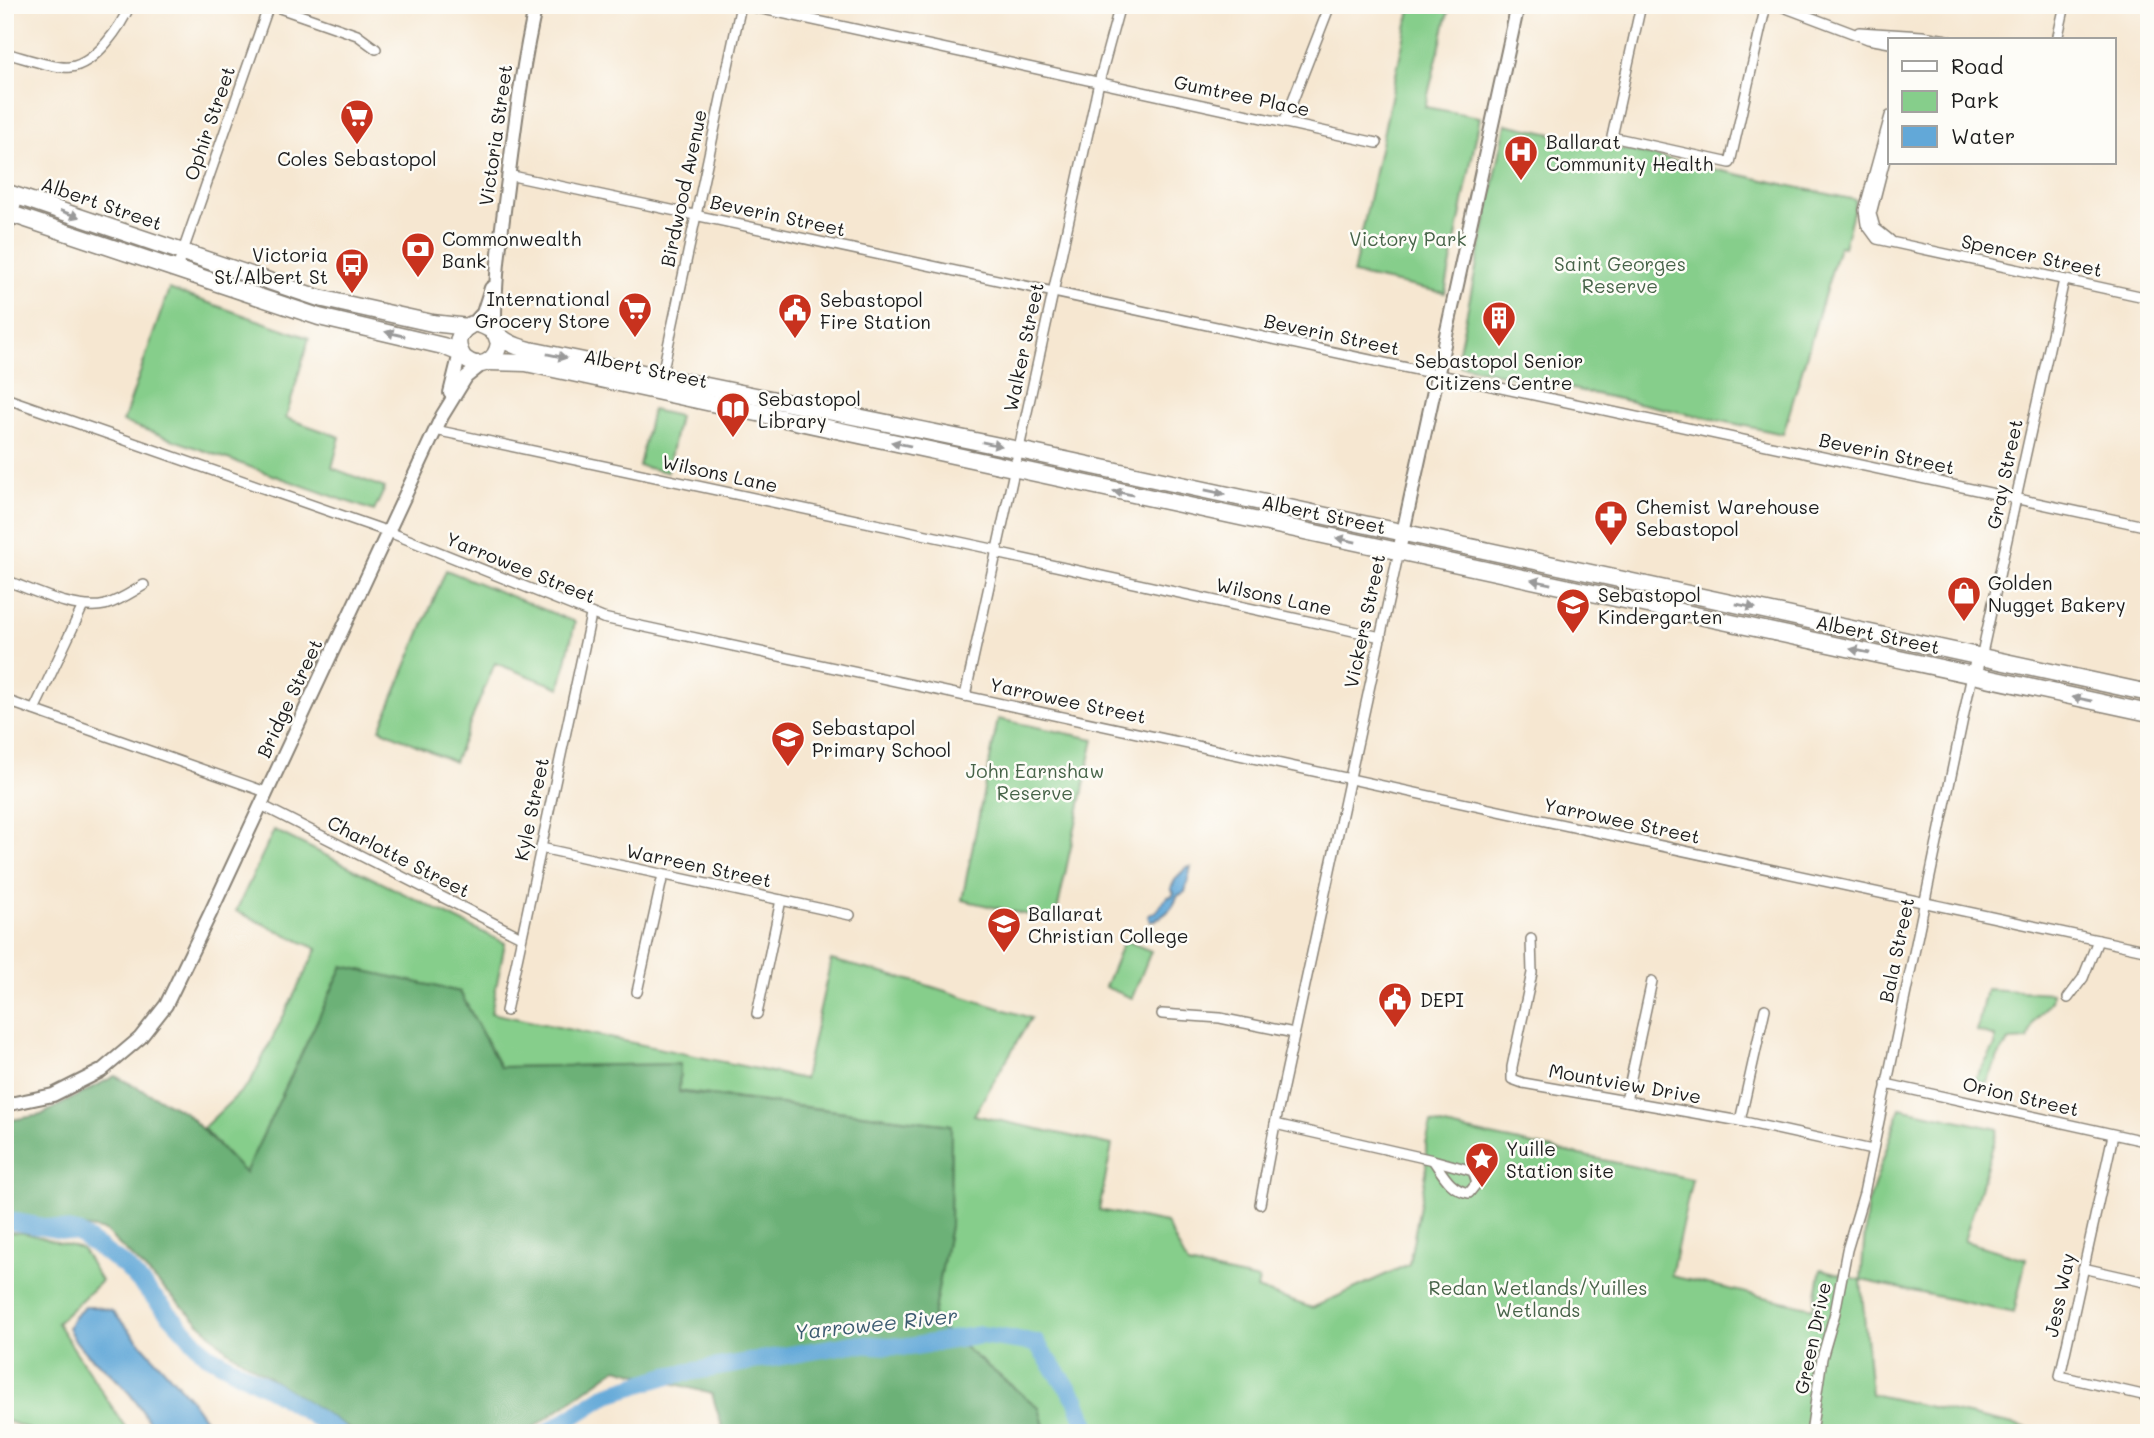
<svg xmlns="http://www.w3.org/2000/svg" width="2154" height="1438" font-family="Mali,sans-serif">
  <rect width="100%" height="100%" fill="#fdfcf7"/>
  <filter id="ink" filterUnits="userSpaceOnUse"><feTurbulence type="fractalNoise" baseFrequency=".0143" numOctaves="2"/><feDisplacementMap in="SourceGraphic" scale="14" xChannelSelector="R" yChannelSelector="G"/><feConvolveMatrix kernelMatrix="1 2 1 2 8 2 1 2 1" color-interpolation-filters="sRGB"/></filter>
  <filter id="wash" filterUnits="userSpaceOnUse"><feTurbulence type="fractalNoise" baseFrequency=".00686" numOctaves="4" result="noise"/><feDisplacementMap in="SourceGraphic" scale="28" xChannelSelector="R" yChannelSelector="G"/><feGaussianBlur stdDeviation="1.57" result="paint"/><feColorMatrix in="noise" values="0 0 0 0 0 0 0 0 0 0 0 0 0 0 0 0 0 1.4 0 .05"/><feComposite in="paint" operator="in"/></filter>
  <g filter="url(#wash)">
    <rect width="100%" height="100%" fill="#f6e7d1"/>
    <!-- green -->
    <g fill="#86ce8b" stroke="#517554" stroke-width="2">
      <polygon points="1411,5 1450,5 1425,107 1480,117 1445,293 1353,274"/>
      <polygon points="1506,124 1856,200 1844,247 1839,246 1783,434 1460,365 1457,360"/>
      <polygon points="169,289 309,338 286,418 340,437 332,468 385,488 374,511 123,422"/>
      <polygon points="652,410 679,416 667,472 639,466"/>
      <polygon points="446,570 575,622 560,688 495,663 454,762 380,729"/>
      <polygon points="998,719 1094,739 1055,921 962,900"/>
      <polygon points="274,830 505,943 491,1013 804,1079 831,960 917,982 1031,1018 974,1115 1112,1145 1099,1210 1166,1223 1188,1265 1259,1280 1257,1289 1312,1308 1409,1264 1426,1173 1426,1144 1431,1123 1692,1179 1671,1276 1813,1308 1821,1269 1861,1280 1867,1207 1900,1108 1998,1129 1964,1241 2026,1259 2014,1313 1861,1280 1871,1394 2050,1433 1046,1433 1039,1408 932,1321 950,1226 951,1125 679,1091 680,1064 500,1067 460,992 343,967 245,1174 203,1128 250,1083 317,949 236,911"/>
      <polygon points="1124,940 1151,951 1132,998 1105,987"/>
      <polygon points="1986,989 2052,993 2051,1001 2033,1023 2028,1040 2009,1041 1997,1059 1987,1083 1974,1081 1995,1046 1995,1037 1977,1031"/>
      <polygon points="5,1232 25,1233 82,1249 101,1281 57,1323 129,1433 30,1433 29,1429 5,1420"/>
    </g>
    <!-- forest -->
    <polygon fill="#6cb177" stroke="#44664a" stroke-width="2" points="343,966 460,992 500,1067 680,1064 679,1092 951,1125 950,1226 932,1321 1039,1408 1046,1433 724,1433 712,1394 617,1368 526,1433 356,1433 227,1350 105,1231 5,1213 5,1121 41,1115 115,1076 185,1112 245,1173"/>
    <!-- water -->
    <g fill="#62a8d8" stroke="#3f627a" stroke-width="2">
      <path d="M1191,867L1185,892L1177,896C1174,910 1163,917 1150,922L1148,916L1156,911L1167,897L1172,896L1174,893L1171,888L1176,878L1186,868Z"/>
      <path d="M85,1307H97L112,1311L188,1396L215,1433H155C145,1414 132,1394 116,1379C99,1361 77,1351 68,1327L74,1317Z"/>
    </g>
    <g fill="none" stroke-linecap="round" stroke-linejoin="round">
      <!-- river -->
      <g stroke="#62a8d8" stroke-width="18">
        <polyline points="5,1220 78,1233 125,1266 206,1354 276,1392 339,1433"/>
        <polyline points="547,1433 608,1394 666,1376 853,1344 909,1347 981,1335 1036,1343 1076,1399 1089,1433"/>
      </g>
    </g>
  </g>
  <g filter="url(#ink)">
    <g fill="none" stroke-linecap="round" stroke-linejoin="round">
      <!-- minor casing -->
      <g stroke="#898276" stroke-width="12">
        <g id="minor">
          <polyline points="271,5 357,35 376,49"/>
          <polyline points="744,5 1377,143"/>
          <polyline points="1641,5 1612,137 1730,163 1766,5"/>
          <polyline points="1778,5 1868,39 1890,43"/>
          <polyline points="1859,32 1922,36 1947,40"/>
          <polyline points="2057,40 2065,5"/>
          <path d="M5,53C22,57 54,69 70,67C96,64 121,26 130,5"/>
          <polyline points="1890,116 1864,210 1866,224 1877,239 2149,298"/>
          <polyline points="1284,123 1330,5"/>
          <polyline points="508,175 2149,527"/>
          <polyline points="5,238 19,196"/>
          <polyline points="1890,240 1875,228 1871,214 1890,140"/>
          <polyline points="176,271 269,5"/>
          <polyline points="661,379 741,5"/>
          <polyline points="5,398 389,532 603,618 2149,951"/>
          <polyline points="435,430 997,550"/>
          <polyline points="996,553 1381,637"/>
          <path d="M5,580C33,590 76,612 105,605C119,601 132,592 144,585"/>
          <polyline points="1977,676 2064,280"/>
          <polyline points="965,696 1099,82 1120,5"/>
          <polyline points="5,700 266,792"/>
          <polyline points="34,710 83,606"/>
          <polyline points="261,805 521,937"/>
          <polyline points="541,848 850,915"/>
          <polyline points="1531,939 1532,973 1512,1067 1512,1079 1523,1083 1740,1121 1872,1150"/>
          <polyline points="637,992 663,875"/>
          <polyline points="2068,998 2083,978 2098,940"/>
          <polyline points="506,1011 591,615"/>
          <polyline points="757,1014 781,900"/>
          <polyline points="1162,1014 1220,1018 1294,1033"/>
          <polyline points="1886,1084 2149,1142"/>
          <polyline points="1626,1101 1652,981"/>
          <polyline points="1740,1121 1765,1009"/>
          <path d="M1275,1124L1433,1160L1473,1171L1477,1183L1469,1193C1450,1190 1443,1174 1433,1160"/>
          <polyline points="2113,1135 2060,1376 2147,1396"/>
          <polyline points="1260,1204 1275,1124 1399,551"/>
          <polyline points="2083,1268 2149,1283"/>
          <polyline points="1811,1433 1822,1358 1835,1313 1847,1250 1864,1193 1976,656"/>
        </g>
      </g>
      <!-- tertiary casing -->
      <g stroke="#898276" stroke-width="16">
        <g id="tertiary">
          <polyline points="472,325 483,313 491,288"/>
          <path d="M495,332C494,283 501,235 507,187C515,126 522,65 536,5"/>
          <polyline points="1399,551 1518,5"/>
        </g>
      </g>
      <!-- secondary casing -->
      <g stroke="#898276" stroke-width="16">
        <g id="secondary">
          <polyline points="450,393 460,353"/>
          <polyline points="5,1105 53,1095 101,1071 140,1038 166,1005 210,914 442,416 466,377 481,365"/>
        </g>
      </g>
      <!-- trunk casing -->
      <g stroke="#898276" stroke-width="19">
        <g id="trunk">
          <polyline points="5,192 319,298 432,323 468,327"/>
          <polyline points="5,212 319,317 443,346 460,353"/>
          <path d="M495,332L499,343C496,363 478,371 463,357C459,350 456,343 460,336C473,310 494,333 508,342C515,346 522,348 530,350L1019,450L2149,693"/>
          <polyline points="489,362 526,363 2149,713"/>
        </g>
      </g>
      <!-- minor -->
      <use href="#minor" stroke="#fff" stroke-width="9"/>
      <!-- tertiary -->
      <use href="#tertiary" stroke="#fff" stroke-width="12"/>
      <!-- secondary -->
      <use href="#secondary" stroke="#fff" stroke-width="12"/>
      <!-- trunk -->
      <use href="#trunk" stroke="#fff" stroke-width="16"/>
    </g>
    <!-- one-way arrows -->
    <defs><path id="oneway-solid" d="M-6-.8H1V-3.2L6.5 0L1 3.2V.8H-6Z" transform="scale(1.75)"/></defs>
    <g fill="#999">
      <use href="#oneway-solid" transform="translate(70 214) rotate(19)"/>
      <use href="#oneway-solid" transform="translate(395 334) rotate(-167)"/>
      <use href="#oneway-solid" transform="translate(557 356) rotate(12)"/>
      <use href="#oneway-solid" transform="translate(901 444) rotate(-168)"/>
      <use href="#oneway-solid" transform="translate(992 444) rotate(12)"/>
      <use href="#oneway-solid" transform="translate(1215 492) rotate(12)"/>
      <use href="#oneway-solid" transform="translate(1123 493) rotate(-168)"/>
      <use href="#oneway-solid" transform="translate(1346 540) rotate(-168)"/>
      <use href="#oneway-solid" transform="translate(1541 582) rotate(-168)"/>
      <use href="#oneway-solid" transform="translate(1746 606) rotate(12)"/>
      <use href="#oneway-solid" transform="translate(1860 651) rotate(-168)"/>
      <use href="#oneway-solid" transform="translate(2082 699) rotate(-168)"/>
    </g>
  </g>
  <!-- icons -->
  <defs>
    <g id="supermarket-pin" transform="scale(1.75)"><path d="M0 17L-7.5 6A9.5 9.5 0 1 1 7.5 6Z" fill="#c8321e" stroke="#fdfcf7"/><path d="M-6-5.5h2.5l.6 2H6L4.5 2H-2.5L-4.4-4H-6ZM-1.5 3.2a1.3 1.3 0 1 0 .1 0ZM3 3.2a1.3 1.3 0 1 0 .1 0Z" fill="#fff"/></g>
    <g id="hospital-pin" transform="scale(1.75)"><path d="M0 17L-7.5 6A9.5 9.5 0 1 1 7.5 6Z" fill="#c8321e" stroke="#fdfcf7"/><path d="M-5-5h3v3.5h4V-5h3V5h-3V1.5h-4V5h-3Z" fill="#fff"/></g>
    <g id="bank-pin" transform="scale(1.75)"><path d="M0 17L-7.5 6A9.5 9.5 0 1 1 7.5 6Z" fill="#c8321e" stroke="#fdfcf7"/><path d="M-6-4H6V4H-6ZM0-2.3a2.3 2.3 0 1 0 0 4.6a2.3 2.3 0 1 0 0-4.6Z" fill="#fff"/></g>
    <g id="bus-pin" transform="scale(1.75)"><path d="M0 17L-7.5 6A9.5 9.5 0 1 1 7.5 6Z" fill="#c8321e" stroke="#fdfcf7"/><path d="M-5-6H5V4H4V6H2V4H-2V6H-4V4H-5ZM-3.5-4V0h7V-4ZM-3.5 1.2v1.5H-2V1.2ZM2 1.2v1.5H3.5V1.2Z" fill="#fff"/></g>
    <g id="civic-pin" transform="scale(1.75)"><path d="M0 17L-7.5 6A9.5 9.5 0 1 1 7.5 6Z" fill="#c8321e" stroke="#fdfcf7"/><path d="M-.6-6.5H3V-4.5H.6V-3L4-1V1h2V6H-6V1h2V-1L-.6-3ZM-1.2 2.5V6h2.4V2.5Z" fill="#fff"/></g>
    <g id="building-pin" transform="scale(1.75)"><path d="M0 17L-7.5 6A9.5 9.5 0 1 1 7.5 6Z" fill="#c8321e" stroke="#fdfcf7"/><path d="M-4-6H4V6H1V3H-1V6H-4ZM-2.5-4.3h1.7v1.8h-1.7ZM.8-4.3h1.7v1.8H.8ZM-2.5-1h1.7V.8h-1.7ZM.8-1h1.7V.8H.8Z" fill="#fff"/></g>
    <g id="library-pin" transform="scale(1.75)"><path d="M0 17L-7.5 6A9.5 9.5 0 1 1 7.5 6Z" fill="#c8321e" stroke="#fdfcf7"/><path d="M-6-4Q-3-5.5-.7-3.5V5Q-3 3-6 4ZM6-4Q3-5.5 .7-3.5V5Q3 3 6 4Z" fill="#fff"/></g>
    <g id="pharmacy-pin" transform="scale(1.75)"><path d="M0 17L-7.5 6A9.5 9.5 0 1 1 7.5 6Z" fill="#c8321e" stroke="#fdfcf7"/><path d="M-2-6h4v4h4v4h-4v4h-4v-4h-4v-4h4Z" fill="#fff"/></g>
    <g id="shop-pin" transform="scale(1.75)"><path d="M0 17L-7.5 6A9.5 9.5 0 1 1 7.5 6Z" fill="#c8321e" stroke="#fdfcf7"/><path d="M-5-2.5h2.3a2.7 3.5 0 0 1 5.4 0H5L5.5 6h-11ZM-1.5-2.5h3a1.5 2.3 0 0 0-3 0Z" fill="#fff"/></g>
    <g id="school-pin" transform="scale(1.75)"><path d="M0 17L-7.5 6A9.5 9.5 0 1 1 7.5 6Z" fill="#c8321e" stroke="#fdfcf7"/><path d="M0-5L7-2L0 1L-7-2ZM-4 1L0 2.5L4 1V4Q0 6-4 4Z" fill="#fff"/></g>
    <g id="sight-pin" transform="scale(1.75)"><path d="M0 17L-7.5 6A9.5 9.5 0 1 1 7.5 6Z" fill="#c8321e" stroke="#fdfcf7"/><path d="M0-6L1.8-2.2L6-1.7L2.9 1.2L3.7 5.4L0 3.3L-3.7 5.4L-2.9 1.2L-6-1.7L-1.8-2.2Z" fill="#fff"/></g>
  </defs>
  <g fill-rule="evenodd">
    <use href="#supermarket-pin" x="357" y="116"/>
    <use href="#hospital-pin" x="1521" y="152"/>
    <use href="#bank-pin" x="418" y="249"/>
    <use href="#bus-pin" x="352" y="265"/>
    <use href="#supermarket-pin" x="635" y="309"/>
    <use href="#civic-pin" x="795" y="310"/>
    <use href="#building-pin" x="1499" y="318"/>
    <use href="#library-pin" x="733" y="409"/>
    <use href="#pharmacy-pin" x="1611" y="517"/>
    <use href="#shop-pin" x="1964" y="593"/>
    <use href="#school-pin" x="1573" y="605"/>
    <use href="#school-pin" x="788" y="738"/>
    <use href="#school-pin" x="1004" y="924"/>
    <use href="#civic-pin" x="1395" y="999"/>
    <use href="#sight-pin" x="1482" y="1159"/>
  </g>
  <g text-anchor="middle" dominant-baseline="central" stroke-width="5" stroke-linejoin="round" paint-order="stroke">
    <!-- street labels -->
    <g font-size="19" fill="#1c1c1c" stroke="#fdfcf7">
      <text transform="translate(1242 95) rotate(12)">Gumtree Place</text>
      <text transform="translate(209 123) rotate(-71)">Ophir Street</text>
      <text transform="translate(495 135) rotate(-82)">Victoria Street</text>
      <text transform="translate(683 188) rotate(-78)">Birdwood Avenue</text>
      <text transform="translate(102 203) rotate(19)">Albert Street</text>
      <text transform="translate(778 215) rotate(12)">Beverin Street</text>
      <text transform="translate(2032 255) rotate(12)">Spencer Street</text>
      <text transform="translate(1332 334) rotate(12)">Beverin Street</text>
      <text transform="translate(1023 347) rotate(-78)">Walker Street</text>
      <text transform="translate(646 368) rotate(12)">Albert Street</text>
      <text transform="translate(1887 453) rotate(12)">Beverin Street</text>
      <text transform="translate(720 473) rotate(12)">Wilsons Lane</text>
      <text transform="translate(2004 474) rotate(-78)">Gray Street</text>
      <text transform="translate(1324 514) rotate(12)">Albert Street</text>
      <text transform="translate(521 567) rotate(22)">Yarrowee Street</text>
      <text transform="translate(1274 596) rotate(12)">Wilsons Lane</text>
      <text transform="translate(1364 621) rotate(-78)">Vickers Street</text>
      <text transform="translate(1878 634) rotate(12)">Albert Street</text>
      <text transform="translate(289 698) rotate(-65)">Bridge Street</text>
      <text transform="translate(1068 700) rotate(12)">Yarrowee Street</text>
      <text transform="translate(531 809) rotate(-78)">Kyle Street</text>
      <text transform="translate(1622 820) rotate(12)">Yarrowee Street</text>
      <text transform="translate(399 856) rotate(27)">Charlotte Street</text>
      <text transform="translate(699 865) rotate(12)">Warreen Street</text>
      <text transform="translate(1896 950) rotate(-78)">Bala Street</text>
      <text transform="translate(1625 1083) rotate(10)">Mountview Drive</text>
      <text transform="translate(2021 1096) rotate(13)">Orion Street</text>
      <text transform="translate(2059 1295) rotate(-78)">Jess Way</text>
      <text transform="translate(1812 1338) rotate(-78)">Green Drive</text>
    </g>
    <!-- poi labels -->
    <g font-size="19" fill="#1c1c1c" stroke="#fdfcf7" text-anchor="start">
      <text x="1546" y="141">Ballarat<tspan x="1546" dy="22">Community Health</tspan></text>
      <text x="357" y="158" text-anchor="middle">Coles Sebastopol</text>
      <text x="442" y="238">Commonwealth<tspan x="442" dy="22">Bank</tspan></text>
      <text x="328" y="254" text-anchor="end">Victoria<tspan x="328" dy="22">St/Albert St</tspan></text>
      <text x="610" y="298" text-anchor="end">International<tspan x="610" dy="22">Grocery Store</tspan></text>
      <text x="820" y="299">Sebastopol<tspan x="820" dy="22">Fire Station</tspan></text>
      <text x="1499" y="360" text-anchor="middle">Sebastopol Senior<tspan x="1499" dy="22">Citizens Centre</tspan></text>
      <text x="758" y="398">Sebastopol<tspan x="758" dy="22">Library</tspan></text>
      <text x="1636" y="506">Chemist Warehouse<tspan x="1636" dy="22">Sebastopol</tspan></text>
      <text x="1988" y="582">Golden<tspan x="1988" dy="22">Nugget Bakery</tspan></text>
      <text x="1598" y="594">Sebastopol<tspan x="1598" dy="22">Kindergarten</tspan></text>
      <text x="812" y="727">Sebastapol<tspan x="812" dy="22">Primary School</tspan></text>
      <text x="1028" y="913">Ballarat<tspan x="1028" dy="22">Christian College</tspan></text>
      <text x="1420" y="999">DEPI</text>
      <text x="1506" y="1148">Yuille<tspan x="1506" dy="22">Station site</tspan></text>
    </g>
    <!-- park labels -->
    <g font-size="19" fill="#466348" stroke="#fdfcf7">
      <text x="1408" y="238">Victory Park</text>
      <text x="1620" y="263">Saint Georges<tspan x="1620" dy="22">Reserve</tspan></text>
      <text x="1035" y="770">John Earnshaw<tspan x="1035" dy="22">Reserve</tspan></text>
      <text x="1538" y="1287">Redan Wetlands/Yuilles<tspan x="1538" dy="22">Wetlands</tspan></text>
    </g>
    <!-- water labels -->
    <g font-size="21" font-style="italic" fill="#3c5b71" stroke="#fdfcf7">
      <text transform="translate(876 1323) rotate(-6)">Yarrowee River</text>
    </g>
  </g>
  <!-- margin -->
  <rect width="2154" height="1438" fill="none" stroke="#fdfcf7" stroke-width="28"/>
  <!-- legend -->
  <rect x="1888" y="38" width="228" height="126" fill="#fdfcf7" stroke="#a3a29f" stroke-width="2"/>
  <rect x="1902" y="61" width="35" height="10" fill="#ffffff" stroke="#a3a29f" stroke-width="2"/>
  <text x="1951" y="74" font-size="21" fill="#1c1c1c">Road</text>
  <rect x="1902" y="91" width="35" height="21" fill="#86ce8b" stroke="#a3a29f" stroke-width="2"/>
  <text x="1951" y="108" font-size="21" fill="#1c1c1c">Park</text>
  <rect x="1902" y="126" width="35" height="21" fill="#62a8d8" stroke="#a3a29f" stroke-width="2"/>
  <text x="1951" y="144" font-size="21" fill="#1c1c1c">Water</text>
</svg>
